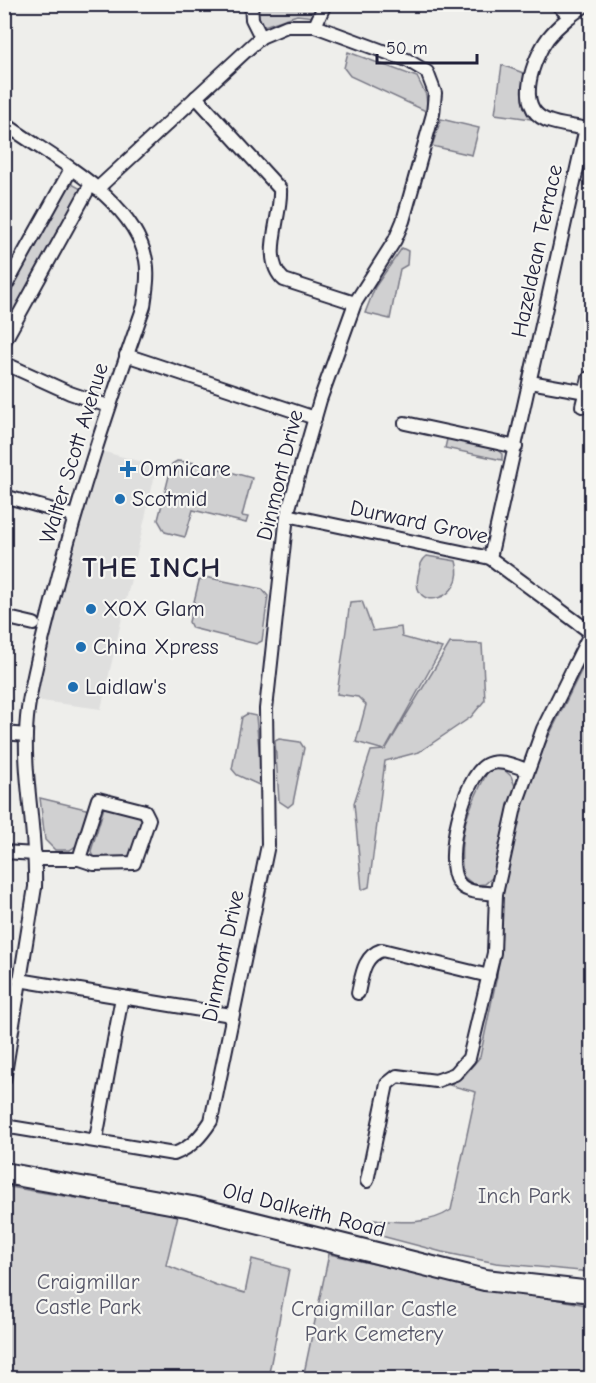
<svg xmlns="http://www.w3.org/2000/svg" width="596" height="1383" font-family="'Comic Neue',sans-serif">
  <rect width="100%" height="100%" fill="#eeeeeb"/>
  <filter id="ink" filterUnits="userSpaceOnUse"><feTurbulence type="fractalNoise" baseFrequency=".0167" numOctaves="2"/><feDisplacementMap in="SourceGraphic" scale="12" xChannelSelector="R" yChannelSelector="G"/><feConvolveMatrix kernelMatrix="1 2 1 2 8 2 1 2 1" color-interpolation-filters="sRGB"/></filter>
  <g filter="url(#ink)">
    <!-- built -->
    <polygon fill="#dfdfde" points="97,450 157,466 101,709 34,700"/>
    <!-- green -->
    <g fill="#d0d0d1" stroke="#797986" stroke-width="1.5">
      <polygon points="257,5 320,5 314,17 297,15 264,26 259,20"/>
      <polygon points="348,52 417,77 426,95 428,112 350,76 344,68"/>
      <path d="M502,65L526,74C521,92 519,103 531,119L495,114Z"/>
      <polygon points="441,119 479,128 472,155 432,146"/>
      <polygon points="70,183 83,190 5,332 5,299"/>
      <polygon points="402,248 408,251 407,265 400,269 390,319 365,313 375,287"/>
      <polygon points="448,435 492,445 502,454 502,460 445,448"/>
      <polygon points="177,461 198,463 252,478 242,516 248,517 246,523 193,510 185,537 165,532 158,520 172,464"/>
      <path d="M427,556L456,561C468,601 410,614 418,576C420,568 420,561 427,556Z"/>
      <polygon points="205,577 262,589 268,596 262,641 256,644 192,628 189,622 199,581"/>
      <polygon points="362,601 373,631 401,627 402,637 442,648 385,750 450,643 482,644 485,700 471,717 419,752 385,761 369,887 362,890 354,803 371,751 384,750 356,742 366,705 358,697 337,694 350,602"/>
      <path d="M591,651V1272L496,1263L442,1252L370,1233L373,1220C400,1222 427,1226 451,1210L476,1092L449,1085L464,1076L480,1057L497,976L503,894L516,824L541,752Z"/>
      <polygon points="247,714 256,716 262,782 259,785 237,775 232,769 242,717"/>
      <polygon points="279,739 300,742 304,748 293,803 288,807 279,801 275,741"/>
      <path d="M502,768L511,776L515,786L494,876L485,884L474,885L463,876C457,833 468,809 488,771Z"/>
      <polygon points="40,798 90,810 77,845 70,850 55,850 45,840"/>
      <polygon points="105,804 140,816 144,822 131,859 95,858 91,851"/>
      <polygon points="4,1186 178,1215 166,1265 216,1285 245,1293 252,1259 289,1269 268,1378 5,1378"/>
      <polygon points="329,1254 482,1288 526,1293 591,1306 591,1378 303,1378"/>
    </g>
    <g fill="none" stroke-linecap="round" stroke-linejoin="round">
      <!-- street casing -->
      <g stroke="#22223b" stroke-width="16">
        <g id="street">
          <polyline points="251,4 252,19 261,37"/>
          <polyline points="557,4 569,16"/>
          <path d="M587,4C573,14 559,24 548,38C534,57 514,107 546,120C559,126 577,126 592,130"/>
          <polyline points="315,26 325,4"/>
          <path d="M196,97L280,189C282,217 260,259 284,280L355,303"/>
          <path d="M4,123C51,158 134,197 146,260C149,275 146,291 144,306C110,403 78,498 53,598C44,634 33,672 28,709C20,768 37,828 35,887L4,1080"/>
          <polyline points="4,289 71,169"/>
          <polyline points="4,342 91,184"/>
          <polyline points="126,355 315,418"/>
          <polyline points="4,363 70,393 108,406"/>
          <polyline points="530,382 586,392"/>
          <polyline points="582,406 589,378"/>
          <polyline points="405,423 516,447"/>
          <polyline points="4,496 74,516"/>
          <polyline points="287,515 490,558 590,632"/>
          <polyline points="490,558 586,128"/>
          <polyline points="4,617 34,624"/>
          <polyline points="4,733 26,735"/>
          <polyline points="4,852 35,854"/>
          <polyline points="36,859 79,859 94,864 134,863 149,819 145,811 98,799 79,859"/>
          <path d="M496,894C483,892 466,894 458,882C443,860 464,777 486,765C498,758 515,766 527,770"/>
          <polyline points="19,980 231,1015"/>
          <path d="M358,993C362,976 363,956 382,950L489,976"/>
          <path d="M4,1126L174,1154C192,1147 201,1136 211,1121L268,845L266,709L287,515L320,400L355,303L395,240L403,221L433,114L435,93L427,72L407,60L315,26H287L261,37L97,189"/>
          <polyline points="96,1139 122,997"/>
          <polyline points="367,1181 387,1084 397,1076 436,1081 455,1074 469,1058 494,953 496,894 515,807 543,729 592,630"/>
        </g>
      </g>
      <!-- primary casing -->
      <g stroke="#22223b" stroke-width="24">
        <polyline id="primary" points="4,1173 192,1207 485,1280 592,1292"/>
      </g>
      <!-- street -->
      <use href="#street" stroke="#f6f6f2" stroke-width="12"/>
      <!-- primary -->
      <use href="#primary" stroke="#f6f6f2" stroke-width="20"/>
    </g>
  </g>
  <!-- markers -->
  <g fill="#1f6fb2" stroke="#f6f6f2" stroke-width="2">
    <path d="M125 460h6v6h6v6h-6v6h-6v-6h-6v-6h6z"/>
    <circle cx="120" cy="499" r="6"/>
    <circle cx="91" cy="609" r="6"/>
    <circle cx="81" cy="647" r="6"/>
    <circle cx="73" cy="687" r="6"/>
  </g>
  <g text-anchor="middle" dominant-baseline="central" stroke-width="4.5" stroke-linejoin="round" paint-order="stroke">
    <!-- street labels -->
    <g font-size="22" fill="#22223b" stroke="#f6f6f2">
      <text transform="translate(537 251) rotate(-78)">Hazeldean Terrace</text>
      <text transform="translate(74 453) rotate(-73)">Walter Scott Avenue</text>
      <text transform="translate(280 475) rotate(-76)">Dinmont Drive</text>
      <text transform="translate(419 522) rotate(12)">Durward Grove</text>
      <text transform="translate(223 956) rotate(-78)">Dinmont Drive</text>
      <text transform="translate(304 1210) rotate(14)">Old Dalkeith Road</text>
    </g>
    <!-- poi labels -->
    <g font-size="22" fill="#22223b" stroke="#f6f6f2" text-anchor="start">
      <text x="140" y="469">Omnicare</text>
      <text x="132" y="499">Scotmid</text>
      <text x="103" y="609">XOX Glam</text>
      <text x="93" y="647">China Xpress</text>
      <text x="85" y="687">Laidlaw's</text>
    </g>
    <!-- park labels -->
    <g font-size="22" fill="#565668" stroke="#f6f6f2">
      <text x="524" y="1196">Inch Park</text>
      <text x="88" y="1282">Craigmillar<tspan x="88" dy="25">Castle Park</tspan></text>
      <text x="374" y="1309">Craigmillar Castle<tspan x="374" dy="25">Park Cemetery</tspan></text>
    </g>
    <!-- district labels -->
    <g font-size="28" font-weight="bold" letter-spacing="1.5" fill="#22223b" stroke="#f6f6f2">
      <text x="152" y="568">THE INCH</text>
    </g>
  </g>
  <!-- margin -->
  <rect width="596" height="1383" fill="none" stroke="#f6f6f2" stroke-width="24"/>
  <rect x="12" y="12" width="572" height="1359" fill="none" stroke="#22223b" stroke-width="2" filter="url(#ink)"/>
  <!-- scale -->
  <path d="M377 54v9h100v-9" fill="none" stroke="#22223b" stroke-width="3"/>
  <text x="386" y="54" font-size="18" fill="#22223b" stroke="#f6f6f2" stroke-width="4.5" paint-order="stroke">50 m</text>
</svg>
